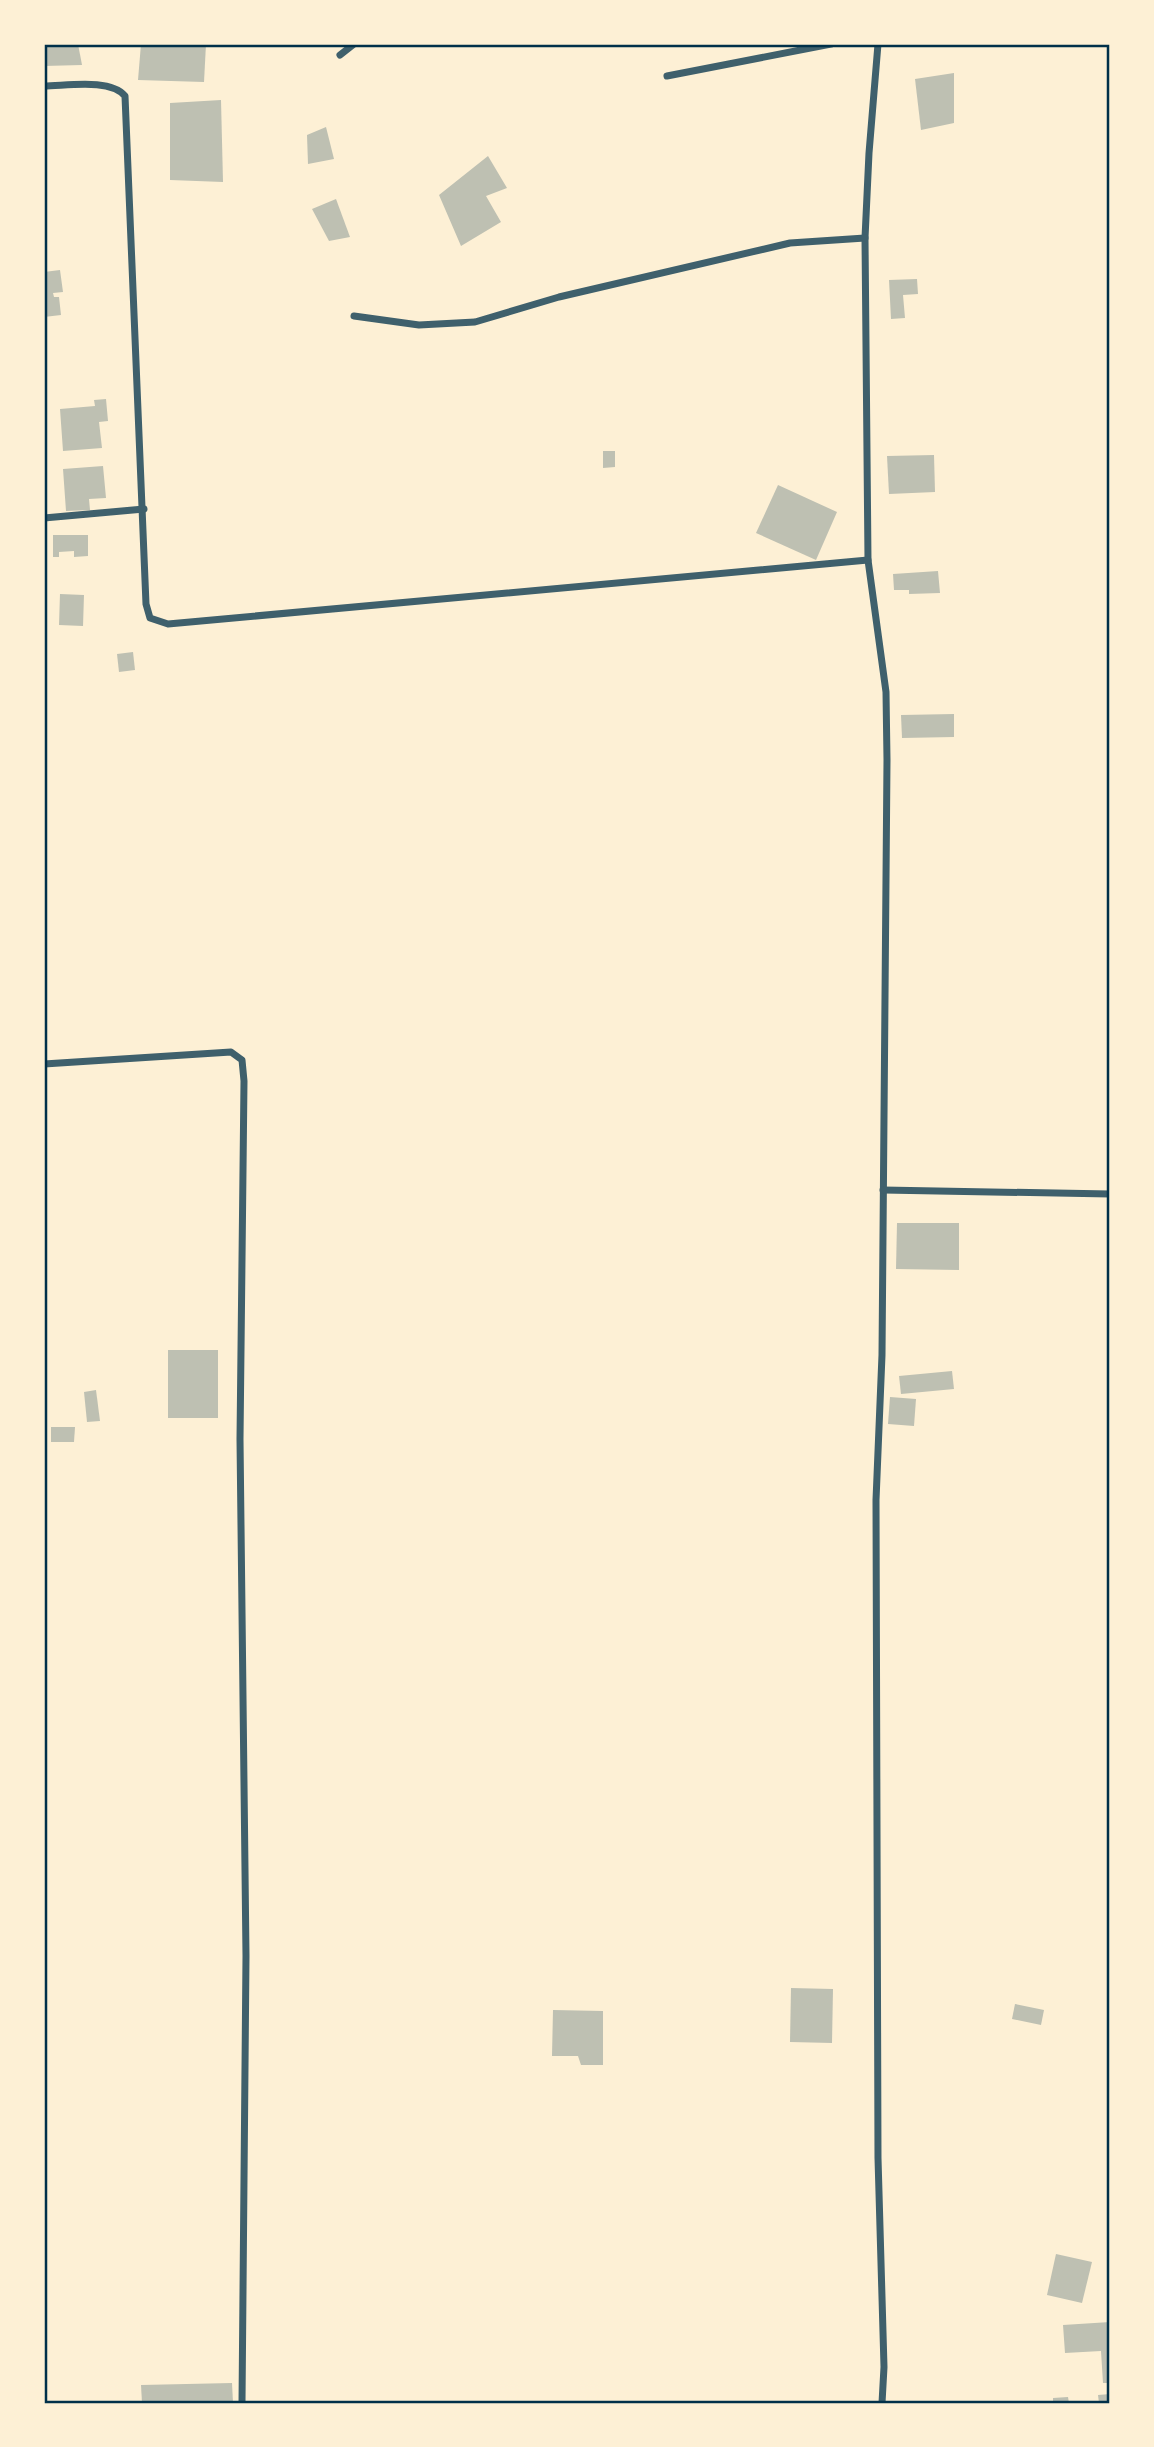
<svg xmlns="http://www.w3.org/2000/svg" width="1154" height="2447" font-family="Overpass,sans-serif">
  <rect width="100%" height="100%" fill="#fdf0d5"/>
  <!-- building -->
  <g fill="#bec0b2">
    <polygon points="44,44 78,44 82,65 44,66"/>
    <polygon points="141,44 206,44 204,82 138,80"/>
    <polygon points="954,73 954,123 921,130 915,79"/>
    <polygon points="221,100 223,182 170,180 170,103"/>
    <polygon points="326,127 334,159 308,164 307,135"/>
    <polygon points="488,156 507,188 486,196 501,222 461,246 439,195"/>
    <polygon points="336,199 350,237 329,241 312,209"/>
    <polygon points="60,270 63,292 53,293 54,297 59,297 61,315 44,317 44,272"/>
    <polygon points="917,279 918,294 903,295 905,318 891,319 889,280"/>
    <polygon points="106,399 108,421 99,422 102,448 63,451 60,409 95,406 94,400"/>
    <polygon points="603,451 615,451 615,467 603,468"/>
    <polygon points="934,455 935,492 889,494 887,456"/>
    <polygon points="103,466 106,498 89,499 90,510 66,511 63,469"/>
    <polygon points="778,485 837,512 816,560 756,533"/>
    <polygon points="53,535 88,535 88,556 74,557 74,551 59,552 59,557 53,557"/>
    <polygon points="938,571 940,593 909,594 909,590 894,590 893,574"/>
    <polygon points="60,594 84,595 83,626 59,625"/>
    <polygon points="133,652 135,670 119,672 117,654"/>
    <polygon points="954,714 954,737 902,738 901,715"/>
    <polygon points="897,1223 959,1223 959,1270 896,1269"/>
    <rect x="168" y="1350" width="50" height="68"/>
    <polygon points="952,1371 954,1389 901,1394 899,1376"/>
    <polygon points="96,1390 100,1421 87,1422 84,1392"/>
    <polygon points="890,1397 916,1399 914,1426 888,1424"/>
    <polygon points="51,1427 75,1427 74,1442 51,1442"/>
    <polygon points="791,1988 833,1989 832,2043 790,2042"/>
    <polygon points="1015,2004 1044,2010 1041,2025 1012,2019"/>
    <polygon points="553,2010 603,2011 603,2065 581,2065 578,2056 552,2056"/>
    <polygon points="1056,2254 1092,2262 1082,2303 1047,2295"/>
    <polygon points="1110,2322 1110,2383 1103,2383 1101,2351 1065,2353 1063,2325"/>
    <polygon points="232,2383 233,2403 142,2403 141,2385"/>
    <polygon points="1110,2394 1110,2403 1099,2403 1098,2395"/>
    <polygon points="1068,2397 1069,2403 1053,2403 1053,2398"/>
  </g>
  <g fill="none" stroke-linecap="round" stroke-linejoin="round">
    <!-- minor -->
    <g stroke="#3f606c" stroke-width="7">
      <polyline points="878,44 869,153 865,238 868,560 886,692 887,760 882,1355 876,1500 878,2158 884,2367 882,2403"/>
      <polyline points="340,55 354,44"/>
      <polyline points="667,76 831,44"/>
      <path d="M44,86C66,86 110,78 125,96L146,604L150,618L168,624L868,560"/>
      <polyline points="354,316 419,325 475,322 559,297 790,243 865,238"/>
      <polyline points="44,518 144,509"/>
      <polyline points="44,1064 231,1052 242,1060 244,1081 240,1439 246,1956 242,2403"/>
      <polyline points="883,1190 1110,1194"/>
    </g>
  </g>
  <!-- border -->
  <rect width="1154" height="2447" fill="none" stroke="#fdf0d5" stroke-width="91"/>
  <rect x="46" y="46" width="1062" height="2356" fill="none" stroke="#003049" stroke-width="2.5"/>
</svg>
